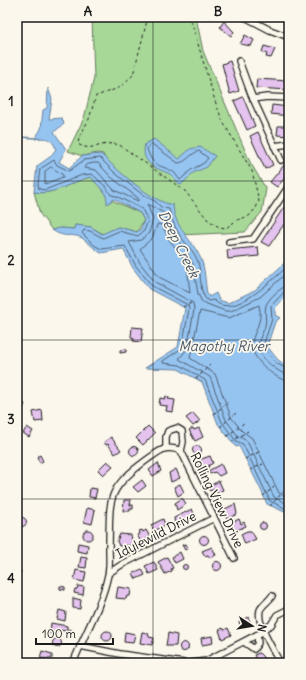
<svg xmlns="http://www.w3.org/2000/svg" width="306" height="680" font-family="Delius,sans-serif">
  <rect width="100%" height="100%" fill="#fbf7ec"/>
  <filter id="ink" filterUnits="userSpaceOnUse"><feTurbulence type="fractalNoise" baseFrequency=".025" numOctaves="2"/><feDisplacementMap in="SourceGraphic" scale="8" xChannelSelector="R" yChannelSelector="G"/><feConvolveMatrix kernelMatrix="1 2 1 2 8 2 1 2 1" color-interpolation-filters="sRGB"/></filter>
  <g filter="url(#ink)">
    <!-- green -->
    <g fill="#a7d898" stroke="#627a5a">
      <polygon points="92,17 196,17 203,51 250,162 266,189 262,212 245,232 179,235 140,189 106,161 103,154 98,153 82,156 68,151 84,118 94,78"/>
      <path d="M91,177L103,190L107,198L140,213L144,220L137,232L118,227L103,234L91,227L75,225L74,229L60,228L52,230L40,214L34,192C55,196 71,181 91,177Z"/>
    </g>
    <!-- water -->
    <g fill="#96c4f1" stroke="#65819c">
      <path d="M48,88L52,99L49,119L62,118L64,124L54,132L66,149L59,162L69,168L82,156L101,154C117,170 152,202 173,205C174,227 192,239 201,259C205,268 205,282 207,293L209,297L216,293L219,300L228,303L255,290L289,259C289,283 293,290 275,308V315L280,318L275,322L267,346L278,360L289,367V514L267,504L261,490L239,446L236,447L218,424L202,382L178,369L145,368L178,347L185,308L149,289L133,268L123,249L101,253C94,249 85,239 80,237C69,233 65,239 52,230L60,228L74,229L75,225L91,227L102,234L118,227L137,232L141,229L144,220L140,213L114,199L107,204C108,191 98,187 91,177C71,181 55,196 34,192L37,166L50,157L56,149C52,138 46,137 35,139L41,129L43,110L47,108Z"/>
      <path d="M154,139L179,159L190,149L200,147L215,156L207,167L193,173L181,185C176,182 175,177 170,174C156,168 140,164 145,144Z"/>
    </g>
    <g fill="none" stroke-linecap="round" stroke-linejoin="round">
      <!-- shore -->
      <g stroke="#4d5f71" stroke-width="1">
        <path d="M152,144L178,163C186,163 191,153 199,151L208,158L204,163L191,170L180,180C177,177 176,173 172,171C158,164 153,167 147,149Z"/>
        <polygon points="94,163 98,163 111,177 138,198 138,201 114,190 96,170 84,168 86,165"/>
        <polygon points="51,167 63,175 63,177 45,184 45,172"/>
        <polygon points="158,224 162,225 170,241 181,254 187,266 190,293 159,277 140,249 152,238"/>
        <path d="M289,265C274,278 232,321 214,300L208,301C198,293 202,274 198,262C194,250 185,244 179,234C174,226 171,217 169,209L161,207L155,201L143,195L115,173L100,158L84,160L69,171L57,165L54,160L40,169L38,184L39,189L45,190L82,175L92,174L106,187L111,195L116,196L142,209L148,221L144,231L138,236L119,231L103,238L90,231L84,230L82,233L94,245L101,249L125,246L136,266L152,286L188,305L189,309L182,348L163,361V363L180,365L205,380L222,422L236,441L243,444L270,501L289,510"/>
        <polyline points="289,271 260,297 231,311 225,311 202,302 198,294 193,264 186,250 175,238 164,213 147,204 153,219 149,233 141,240 129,242 140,263 155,282 193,303 194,310 187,349 179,359 210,377 226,420 238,436 247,441 274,497 289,505"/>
        <path d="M289,285C282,286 269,298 266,305C264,312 267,319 265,326C263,333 258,340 258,347C259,357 280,375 289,375"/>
        <polyline points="289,290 285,291 271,306 272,319 263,346 276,363 289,370"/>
        <path d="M289,381C277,381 253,360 252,347C251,333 264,324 259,305L229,318L200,311L190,358L215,374L231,417L242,431L252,438L279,493L289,498"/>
      </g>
      <!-- stream -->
      <polyline stroke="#65819c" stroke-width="1.5" points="17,137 37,138"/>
    </g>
    <!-- building -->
    <g fill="#e5c3ef" stroke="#1c1c1c">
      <polygon points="224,21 234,32 231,36 220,27"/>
      <polygon points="245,35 254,40 251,46 240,44"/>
      <polygon points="264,46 275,49 271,58 266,57 267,54 262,52"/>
      <polygon points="287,52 289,53 289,58 285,57"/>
      <polygon points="230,61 239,91 230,94 222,64"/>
      <polygon points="257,79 289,81 289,90 256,88"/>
      <polygon points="243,97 255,126 247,130 234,101"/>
      <polygon points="272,105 289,107 289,116 271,114"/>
      <polygon points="278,126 289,126 289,136 277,135"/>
      <polygon points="258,132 273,165 265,169 250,136"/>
      <polygon points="289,159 289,173 277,187 270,182"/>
      <polygon points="284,207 289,210 289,217 269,246 261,242"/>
      <polygon points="258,247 259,256 228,259 227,250"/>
      <polygon points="132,327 143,328 141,342 133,341 134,338 131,337"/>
      <polygon points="126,349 126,352 120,353 120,350"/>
      <polygon points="166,396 169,397 168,399 175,400 173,412 166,411 167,406 159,405 160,398 165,399"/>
      <polygon points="17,400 25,404 22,410 17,408"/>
      <polygon points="42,410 43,421 35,422 33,412"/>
      <polygon points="193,413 200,421 193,426 186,418"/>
      <polygon points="148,426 155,433 143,445 136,438"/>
      <polygon points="27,427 33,431 29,437 23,433"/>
      <polygon points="193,428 194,430 199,428 203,437 195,441 189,430"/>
      <polygon points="111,437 121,450 115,454 108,444 106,445 104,442"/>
      <circle cx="197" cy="450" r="4.5"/>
      <circle cx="134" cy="451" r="4.5"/>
      <polygon points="40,455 43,461 40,463 37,457"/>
      <polygon points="210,456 213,463 208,466 209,467 200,470 196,461"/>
      <polygon points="107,461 113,466 103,475 98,470"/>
      <polygon points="158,463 161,471 153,476 149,470"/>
      <polygon points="221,464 225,473 219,476 215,472 210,474 208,471"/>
      <polygon points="176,469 180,478 171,482 169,473"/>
      <polygon points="142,480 146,486 138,492 133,487"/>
      <polygon points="219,481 223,490 216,493 215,489 210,491 207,487"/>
      <polygon points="180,484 184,492 178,496 174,487"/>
      <polygon points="90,488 97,489 95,498 89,497"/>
      <polygon points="181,499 183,499 186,504 177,510 175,503"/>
      <polygon points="124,500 131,500 130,505 133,505 133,509 130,509 130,511 123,511"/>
      <polygon points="235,504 237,514 227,519 223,510"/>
      <polygon points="87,508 95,510 92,524 84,522"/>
      <polygon points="192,509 195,516 178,526 177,524 175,525 174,518"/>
      <circle cx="22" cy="522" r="4.5"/>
      <polygon points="163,519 165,525 154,531 151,525"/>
      <polygon points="239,519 241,524 244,522 246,526 235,531 231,523"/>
      <circle cx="263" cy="526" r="3.5"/>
      <polygon points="142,530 143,532 146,530 150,537 141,542 137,535 140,534 139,531"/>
      <circle cx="88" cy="535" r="5"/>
      <polygon points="247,531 251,531 256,539 245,544 241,534"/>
      <polygon points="120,534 131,535 133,545 119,546 117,541"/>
      <circle cx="204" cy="540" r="4.5"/>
      <polygon points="78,543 88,545 87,553 77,551"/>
      <polygon points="186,544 188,548 185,550 182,545"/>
      <polygon points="212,547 216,555 210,558 208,555 205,556 202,551"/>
      <polygon points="180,552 183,559 175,563 172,557"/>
      <polygon points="81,557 87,558 86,568 79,567"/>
      <polygon points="167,557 173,568 171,569 172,571 165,574 158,562"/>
      <circle cx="217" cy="566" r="4.5"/>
      <polygon points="154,562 158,570 149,574 145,566"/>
      <circle cx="185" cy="567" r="2.5"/>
      <polygon points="142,569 145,575 136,579 133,573"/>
      <polygon points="17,570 21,571 17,584"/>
      <polygon points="76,570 86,572 84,582 74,580"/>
      <polygon points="60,586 65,587 65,590 60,589"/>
      <polygon points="78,586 84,587 83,595 74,593 75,589 77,589"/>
      <polygon points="118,587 131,589 130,596 127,596 126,599 116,598"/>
      <polygon points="73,598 81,600 80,609 73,608"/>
      <polygon points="59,610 66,612 65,621 57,619"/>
      <polygon points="248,617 251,624 242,629 239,622"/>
      <polygon points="51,623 67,626 67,630 70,629 75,633 72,636 66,634 66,631 59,630 50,634"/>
      <polygon points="223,628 224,630 228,628 231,635 222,639 219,630"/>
      <circle cx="107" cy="636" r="5"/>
      <polygon points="125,632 135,634 133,643 124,642"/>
      <polygon points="142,632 148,633 149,637 154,638 152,645 140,643"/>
      <polygon points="168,633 177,635 176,646 166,646"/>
      <polygon points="212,636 213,643 202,645 201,638"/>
      <circle cx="57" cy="643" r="4.5"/>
      <circle cx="184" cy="647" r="4.5"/>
      <polygon points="42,651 52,654 52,659 40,658"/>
      <polygon points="259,653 263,657 265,663 257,661 254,655"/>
    </g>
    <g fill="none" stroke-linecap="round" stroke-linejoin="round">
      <!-- minor casing -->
      <g stroke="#1c1c1c" stroke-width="8">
        <g id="minor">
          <polyline points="245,17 270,30 289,37"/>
          <polyline points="239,61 251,94 281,160"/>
          <polyline points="253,99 267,97 289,98"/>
          <polyline points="274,146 289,144"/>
          <polyline points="229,242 253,239 289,186"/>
          <polyline points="166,448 166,437 168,431 177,428 182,431 183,442 181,451"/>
          <polyline points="109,573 121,565 214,518"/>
          <path d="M272,596C269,601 262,605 260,610C256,624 274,651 280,663"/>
          <polyline points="263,629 271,625 277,615 289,609"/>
          <polyline points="244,642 254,649 258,643 257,635"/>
          <polyline points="80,646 120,654 184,663"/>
          <path d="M73,663C85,633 101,607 108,575C110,566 109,556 109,548C110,498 105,490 148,459C160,451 166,444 181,451L234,558"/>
          <polyline points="191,663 206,661 264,631"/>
        </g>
      </g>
      <!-- path -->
      <g stroke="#1c1c1c" stroke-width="1" stroke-dasharray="3 3" stroke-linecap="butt">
        <path d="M148,17L133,75L119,88L96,96L89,119L79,138L78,144C92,154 106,138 121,146L185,191L208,220L219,227L226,228L237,220L249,216L256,208L259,201L252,171L223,122L215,101L190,17"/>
        <polyline points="183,307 193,302"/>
        <polyline points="196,379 210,365"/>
        <polyline points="289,383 287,384 289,387"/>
        <polyline points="214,414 228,402"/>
        <polyline points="220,427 236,413"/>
        <polyline points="227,436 244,423"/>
        <polyline points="231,442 248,431"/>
        <polyline points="245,459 259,452"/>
        <polyline points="250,470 263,464"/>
        <polyline points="263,496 274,487"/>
        <polyline points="270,506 283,492"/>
      </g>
      <!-- minor -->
      <use href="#minor" stroke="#fbf7ec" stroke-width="5.5"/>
    </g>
  </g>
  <!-- grid -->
  <path fill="none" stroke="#1c1c1c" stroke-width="1" stroke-opacity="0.55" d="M153,17V663M17,181H289M17,340H289M17,499H289"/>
  <g text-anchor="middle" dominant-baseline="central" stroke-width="3.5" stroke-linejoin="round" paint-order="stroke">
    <!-- street labels -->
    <g font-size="13" fill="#1c1c1c" stroke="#fbf7ec">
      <text transform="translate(217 500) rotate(64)">Rolling View Drive</text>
      <text transform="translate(156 535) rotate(-27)">Idylewild Drive</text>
    </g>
    <!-- water labels -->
    <g font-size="14" font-style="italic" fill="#475767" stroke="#fbf7ec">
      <text transform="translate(179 244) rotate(63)">Deep Creek</text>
      <text x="224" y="346">Magothy River</text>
    </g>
  </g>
  <!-- margin -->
  <rect width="306" height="680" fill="none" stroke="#fbf7ec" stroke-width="44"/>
  <!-- north arrow -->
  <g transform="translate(252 626) rotate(102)" stroke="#fbf7ec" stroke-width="3" paint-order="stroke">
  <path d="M0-3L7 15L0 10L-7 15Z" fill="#1c1c1c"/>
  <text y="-6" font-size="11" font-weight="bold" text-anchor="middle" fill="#1c1c1c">N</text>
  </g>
  <!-- scale -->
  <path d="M36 638v6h77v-6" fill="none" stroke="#1c1c1c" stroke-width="2"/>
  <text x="42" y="638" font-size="12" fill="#1c1c1c" stroke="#fbf7ec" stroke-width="3" paint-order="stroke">100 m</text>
  <rect x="22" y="22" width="262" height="636" fill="none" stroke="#1c1c1c" stroke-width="1.5"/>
  <g font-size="13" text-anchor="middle" font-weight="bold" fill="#1c1c1c">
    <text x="88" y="16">A</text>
    <text x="218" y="16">B</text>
    <text x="11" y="106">1</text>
    <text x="11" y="265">2</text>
    <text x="11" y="424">3</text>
    <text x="11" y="583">4</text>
  </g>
</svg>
